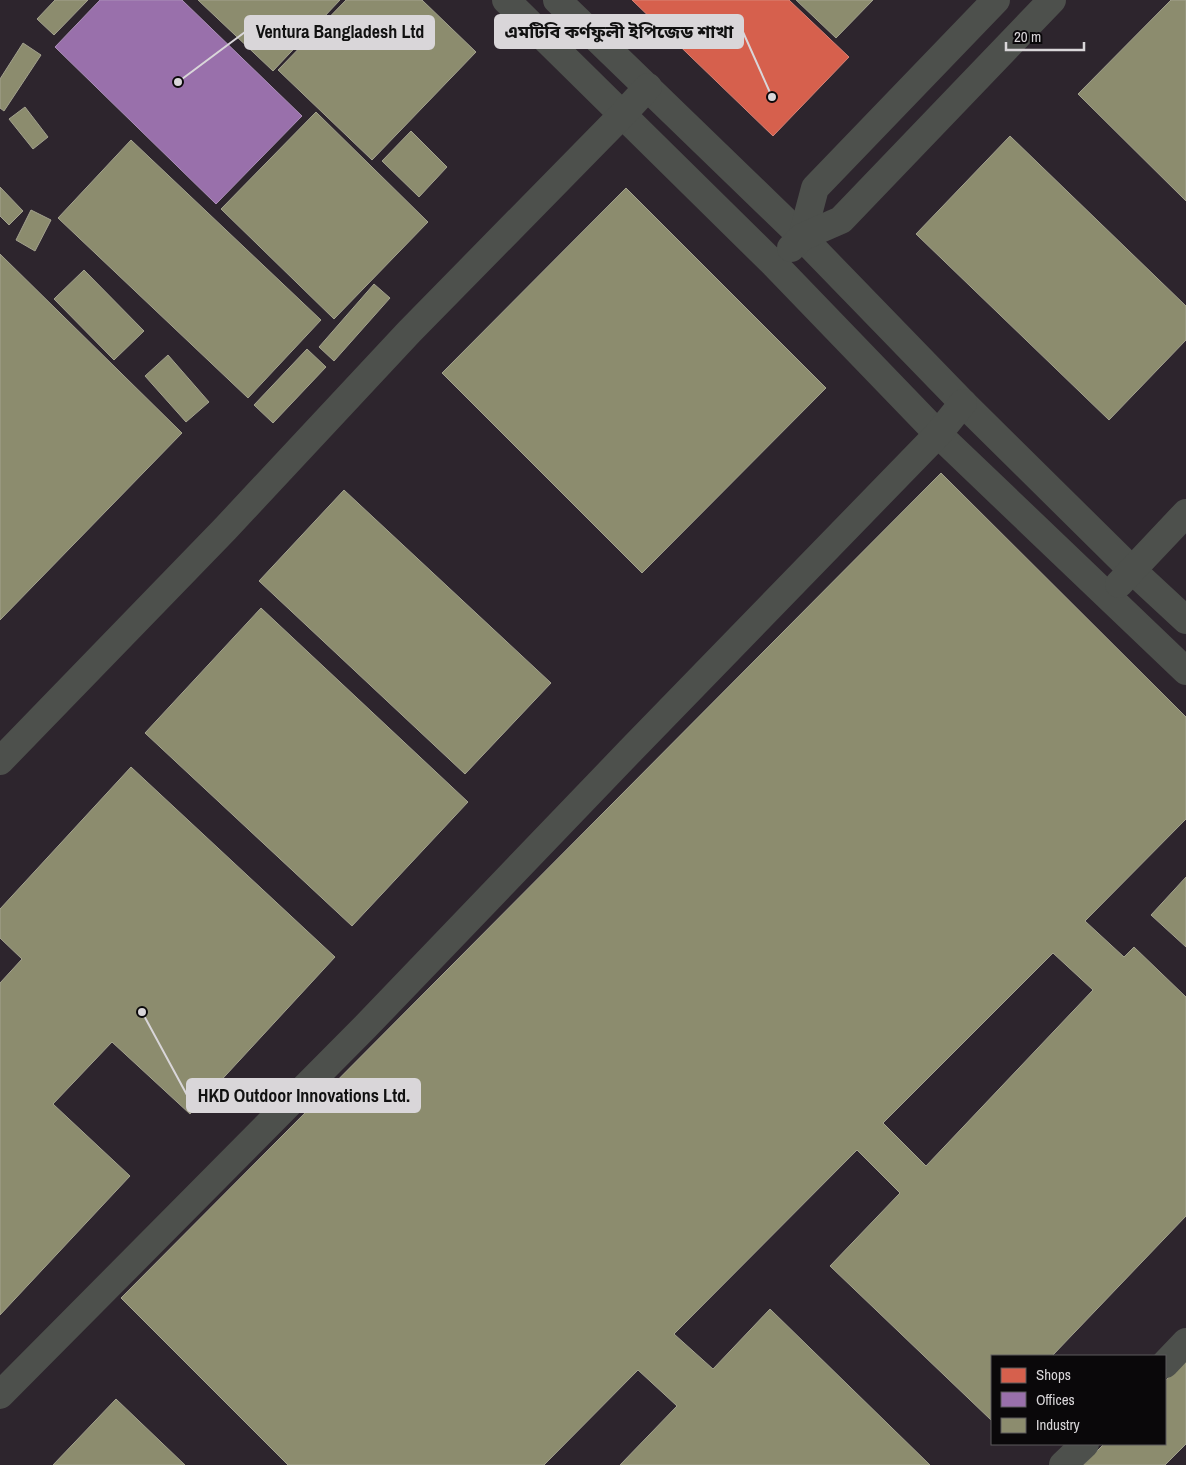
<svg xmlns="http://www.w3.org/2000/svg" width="1186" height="1465" font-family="'Archivo Narrow','Noto Sans Bengali',sans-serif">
  <rect width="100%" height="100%" fill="#211e21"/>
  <!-- built -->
  <path fill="#2d252d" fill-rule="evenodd" d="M0,0H1186V1465H0ZM992,1356H1165V1444H992Z"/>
  <!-- shops -->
  <polygon fill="#d6604d" stroke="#d78377" points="632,0 789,0 849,57 773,136"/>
  <!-- offices -->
  <polygon fill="#9970ab" stroke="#ac8fb9" points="100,0 182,0 302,116 216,204 55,47"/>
  <!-- industry -->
  <g fill="#8c8c6e" stroke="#a3a28e" fill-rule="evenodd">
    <polygon points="55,0 88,0 54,35 37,19"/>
    <polygon points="198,0 340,0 273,71"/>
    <polygon points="346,0 422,0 476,52 372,160 278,70"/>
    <polygon points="796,0 873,0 836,38"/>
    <polygon points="1171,0 1186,0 1186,201 1078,94"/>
    <polygon points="23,43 41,55 4,111 0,108 0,79"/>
    <polygon points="25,107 48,137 33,149 9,119"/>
    <polygon points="316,112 428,222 334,319 221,209"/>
    <polygon points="411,131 447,167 419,197 382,161"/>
    <polygon points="1010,136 1186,306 1186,340 1109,420 916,234"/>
    <polygon points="131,140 321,320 248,398 58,218"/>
    <polygon points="0,187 23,211 9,225 0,216"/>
    <polygon points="626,188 826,388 642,573 442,373"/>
    <polygon points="31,210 51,220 35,251 16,240"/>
    <polygon points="0,254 182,433 0,620"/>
    <polygon points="84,270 144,331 114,360 54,299"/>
    <polygon points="374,284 390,298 334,361 319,347"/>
    <polygon points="307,349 326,367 273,423 254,405"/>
    <polygon points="168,355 209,402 186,422 145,376"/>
    <path d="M941,473L1186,717V819L1085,921L1124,957L1134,947L1186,997V1216L1052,1356H992L991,1420L830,1266L900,1193L857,1150L674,1334L713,1369L770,1309L930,1465H620L677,1406L638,1370L544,1465H288L121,1298ZM1053,953L1093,990L926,1166L883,1123Z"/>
    <polygon points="344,490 551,683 465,774 259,581"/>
    <polygon points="261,608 468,802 352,926 145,733"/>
    <polygon points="131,767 335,957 190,1114 112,1042 53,1104 130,1176 0,1315 0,983 22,959 0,938 0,909"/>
    <polygon points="1186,877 1186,947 1151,915"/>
    <polygon points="1186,1359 1186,1444 1165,1465 1083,1465 1104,1444 1165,1444 1165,1381"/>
    <polygon points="116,1399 185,1465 53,1465"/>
  </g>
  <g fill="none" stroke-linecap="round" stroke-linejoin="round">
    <!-- minor -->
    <g stroke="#4d504c" stroke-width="28">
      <polyline points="506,0 775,265 938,434 1186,671"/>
      <polyline points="557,0 802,237 963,403 1132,570 1186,620"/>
      <polyline points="802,237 815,188 996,0"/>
      <polyline points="791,248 802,237 841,220 1052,0"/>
      <polyline points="1119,584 1186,513"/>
      <polyline points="0,761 225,529 409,332 622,115 648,87"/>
      <polyline points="1165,1364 1186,1342"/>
      <polyline points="0,1395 365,1027 630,751 938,434 963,403"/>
      <polyline points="1063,1465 1085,1444"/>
    </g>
  </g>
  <!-- callouts -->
  <path fill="none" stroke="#d9d6d9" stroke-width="2" d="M772 97L743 32M178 82L245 32M142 1012L187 1095"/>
  <g fill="#d9d6d9" stroke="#0a080a" stroke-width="2">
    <circle cx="772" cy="97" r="5"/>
    <circle cx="178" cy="82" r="5"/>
    <circle cx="142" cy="1012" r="5"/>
  </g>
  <g fill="#d9d6d9" stroke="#d9d6d9" stroke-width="2">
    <rect x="495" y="15" width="248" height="33" rx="5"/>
    <rect x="245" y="16" width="189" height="33" rx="5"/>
    <rect x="187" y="1079" width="233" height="33" rx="5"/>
  </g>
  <g font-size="18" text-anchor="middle" font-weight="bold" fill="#111">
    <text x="619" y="38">এমটিবি কর্ণফুলী ইপিজেড শাখা</text>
    <text x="340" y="38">Ventura Bangladesh Ltd</text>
    <text x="304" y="1102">HKD Outdoor Innovations Ltd.</text>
  </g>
  <!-- legend -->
  <rect x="991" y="1355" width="175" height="90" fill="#0a080a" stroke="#5d5a5d"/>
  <rect x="1001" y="1368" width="25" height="15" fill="#d6604d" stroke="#5d5a5d"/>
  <text x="1036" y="1380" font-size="15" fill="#d9d6d9">Shops</text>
  <rect x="1001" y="1392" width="25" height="15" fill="#9970ab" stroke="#5d5a5d"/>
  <text x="1036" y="1405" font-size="15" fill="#d9d6d9">Offices</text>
  <rect x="1001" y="1418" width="25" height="15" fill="#8c8c6e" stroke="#5d5a5d"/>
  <text x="1036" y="1430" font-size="15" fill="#d9d6d9">Industry</text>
  <!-- scale -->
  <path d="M1006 42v8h78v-8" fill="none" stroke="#d9d6d9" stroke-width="2.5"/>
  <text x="1014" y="42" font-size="15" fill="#d9d6d9" stroke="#0a080a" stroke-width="4" paint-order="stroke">20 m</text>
</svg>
